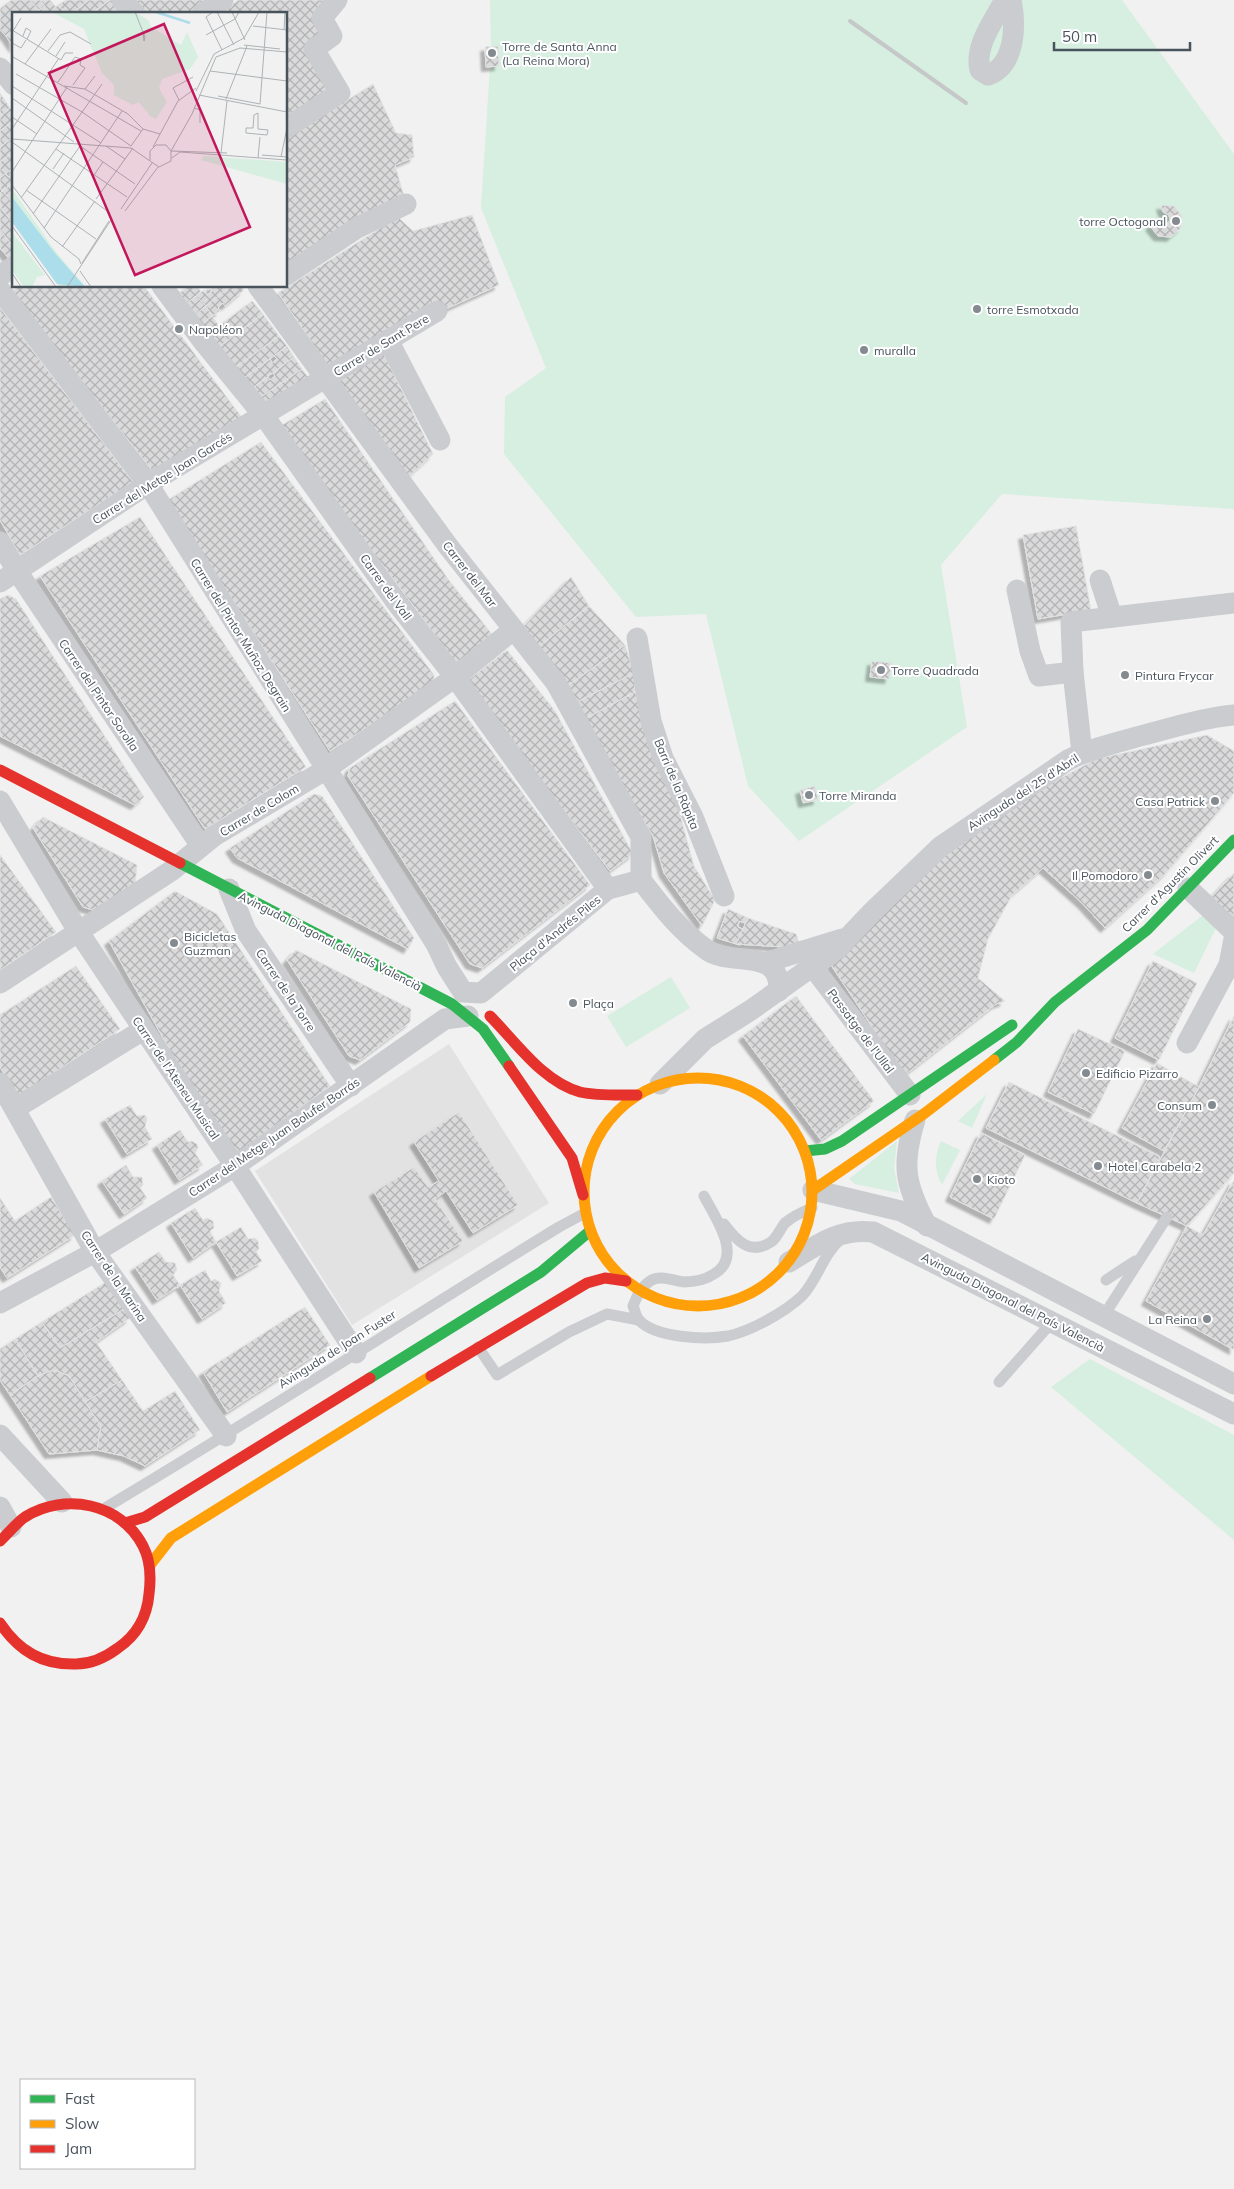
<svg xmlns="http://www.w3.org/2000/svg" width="1234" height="2189" font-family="Mulish,sans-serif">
  <defs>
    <pattern id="building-cross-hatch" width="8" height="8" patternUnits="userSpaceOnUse" patternTransform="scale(1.25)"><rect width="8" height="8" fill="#dadadb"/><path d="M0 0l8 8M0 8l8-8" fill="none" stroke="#b3b3b5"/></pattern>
    <filter id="shadow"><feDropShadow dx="-4.5" dy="4.5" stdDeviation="1" flood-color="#0004"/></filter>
  </defs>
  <rect width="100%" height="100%" fill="#f1f1f1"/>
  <!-- education -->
  <polygon fill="#e3e2e2" points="449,1044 549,1203 352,1325 255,1171"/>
  <!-- green -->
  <g fill="#d6efe0">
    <polygon points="490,0 1122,0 1234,154 1234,509 1002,494 941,565 967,727 799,841 748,786 706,614 636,617 504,454 505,397 546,368 481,208 491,50"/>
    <polygon points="1202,916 1217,926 1194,973 1153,954"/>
    <polygon points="671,977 690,1008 626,1047 607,1016"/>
    <polygon points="987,1094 972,1128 958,1121"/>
    <polygon points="897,1141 894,1168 899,1193 855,1184 849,1179"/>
    <path d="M941,1141L960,1150L942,1185C934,1169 934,1157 941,1141Z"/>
    <polygon points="1090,1359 1234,1435 1234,1540 1051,1387"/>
  </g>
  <!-- building -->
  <g fill="url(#building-cross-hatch)" stroke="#e2e3e4" filter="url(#shadow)">
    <polygon points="11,0 30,0 39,10 34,14 14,14 14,30 6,36 0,30 0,9"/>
    <polygon points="30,0 40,0 45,6 39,10"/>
    <polygon points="40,0 50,0 56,7 58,5 67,14 34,14 45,6"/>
    <polygon points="66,0 89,0 71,14 67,14 58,5"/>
    <polygon points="89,0 110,0 90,14 71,14"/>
    <polygon points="110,0 115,0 122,7 115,14 97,14 95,11"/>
    <polygon points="131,0 207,0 187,14 144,14"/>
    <polygon points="238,0 326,0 323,32 332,92 286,122 286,14 219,14"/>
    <polygon points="14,30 14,48 6,36"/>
    <polygon points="498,46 499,66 486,67 485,47"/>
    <polygon points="373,84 396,133 412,135 414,157 395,165 404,196 286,269 286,139"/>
    <polygon points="0,93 10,108 0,116"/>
    <polygon points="10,108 14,112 14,121 0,131 0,116"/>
    <polygon points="14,121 14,137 0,147 0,131"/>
    <polygon points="14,137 14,152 0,162 0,147"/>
    <polygon points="14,152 14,167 0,178 0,162"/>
    <polygon points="14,167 14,182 2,191 0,187 0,178 5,174 9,177 13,173 11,169"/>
    <polygon points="13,183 14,197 10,200 2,191"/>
    <polygon points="2,191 14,204 14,225 0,206 0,193"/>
    <polygon points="1161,205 1174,206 1182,216 1181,228 1171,237 1158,236 1150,226 1155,221 1162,225 1167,224 1170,220 1169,215 1163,212"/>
    <polygon points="0,206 14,225 14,247 0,230"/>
    <polygon points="472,215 499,285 448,308 435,300 329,367 278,293 398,217 413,231"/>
    <polygon points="0,230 14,247 12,262 0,248"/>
    <polygon points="19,286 144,286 243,419 154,473 12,292"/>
    <polygon points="188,286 197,286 201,292 187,303 180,293"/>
    <polygon points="211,286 231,286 206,306 196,296 204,290 207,295 212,291"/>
    <polygon points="231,286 241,286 244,290 225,306 223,303 218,308 220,311 212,316 206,306"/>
    <polygon points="196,296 206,306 195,315 187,303"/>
    <polygon points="252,301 263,314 219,347 210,333"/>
    <polygon points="206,306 212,316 202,324 195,315"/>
    <polygon points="0,308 133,482 20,555 0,520"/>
    <polygon points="263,314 279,336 235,368 219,347"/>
    <polygon points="212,316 219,326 210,333 202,324"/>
    <polygon points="279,336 287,346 243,379 235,368"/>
    <polygon points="287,346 294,357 251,389 243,379 270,359 272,363 277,359 274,356"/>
    <polygon points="383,352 433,454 407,478 339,381"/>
    <polygon points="294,357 302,369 258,399 251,389 268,377 270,380 275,376 273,373"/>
    <polygon points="302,369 310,380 266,409 258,399"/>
    <polygon points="325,399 448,579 495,638 457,664 279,427"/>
    <polygon points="261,442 434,675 434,685 330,751 168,500"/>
    <polygon points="140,517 306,767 205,829 40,576"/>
    <polygon points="1076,526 1091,610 1038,619 1023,535"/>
    <polygon points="571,577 589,606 537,648 521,629"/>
    <polygon points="8,595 16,599 144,797 135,805 0,736 0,599"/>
    <polygon points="589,606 625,645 566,687 537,648"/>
    <polygon points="625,645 634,673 577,702 566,687"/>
    <polygon points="507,650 555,711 633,854 610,871 466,682"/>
    <polygon points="872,661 892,663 889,679 870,677"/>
    <polygon points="634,673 635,692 583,720 577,702"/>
    <polygon points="635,692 658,766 676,800 694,866 715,900 702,926 664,873 653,836 583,720"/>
    <polygon points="455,701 590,885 482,968 470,964 348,776 350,768"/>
    <polygon points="1207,735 1234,751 1234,793 1165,874 1105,928 1082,903 1043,868 1012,895 988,939 978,978 1005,1001 996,1004 901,1078 869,1022 831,965 947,851 1050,784 1096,759"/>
    <polygon points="815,786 818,800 803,803 800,790"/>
    <polygon points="314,794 322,796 414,938 408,949 237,858 230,848"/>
    <polygon points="43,817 137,865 135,886 97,911 83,907 33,828"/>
    <polygon points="0,855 56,932 0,970"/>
    <polygon points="1234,873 1234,925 1208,901"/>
    <polygon points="175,891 217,914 330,1086 230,1158 109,941"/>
    <polygon points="728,909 748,918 746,923 739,921 738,927 745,930 740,945 717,938"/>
    <polygon points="748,918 796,934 801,948 736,944"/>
    <polygon points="296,950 411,1009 410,1022 360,1060 349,1056 287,960"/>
    <polygon points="1153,961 1197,983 1159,1060 1115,1038"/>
    <polygon points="76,966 120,1029 18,1096 0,1067 0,1015"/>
    <polygon points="796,996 874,1101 821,1140 743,1036"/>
    <polygon points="1234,1016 1234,1173 1187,1226 1137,1203 1199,1087"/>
    <polygon points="1078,1029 1125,1051 1094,1114 1048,1092"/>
    <polygon points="1157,1063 1199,1087 1164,1151 1122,1128"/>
    <polygon points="1009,1082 1160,1157 1137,1203 986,1128"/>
    <polygon points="130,1105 137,1116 145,1115 147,1119 145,1127 152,1139 127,1154 105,1119"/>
    <polygon points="459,1112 518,1205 473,1233 446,1191 435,1199 463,1241 419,1268 374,1192 414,1167 428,1187 439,1181 414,1142"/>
    <polygon points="180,1130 188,1142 192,1141 197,1144 198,1148 195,1153 203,1165 179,1180 157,1145"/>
    <polygon points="981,1133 1025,1155 994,1219 950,1197"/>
    <polygon points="126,1165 133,1177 142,1177 143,1185 140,1188 147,1198 124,1214 102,1181"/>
    <polygon points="1234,1180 1234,1350 1146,1301 1187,1226 1203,1235"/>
    <polygon points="51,1197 75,1235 7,1278 0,1267 0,1198 15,1221"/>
    <polygon points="195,1208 203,1220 207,1218 213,1221 214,1228 210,1231 216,1242 193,1258 171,1223"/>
    <polygon points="241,1227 248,1239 255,1238 258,1241 259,1249 256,1252 262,1261 237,1276 216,1242"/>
    <polygon points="159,1252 166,1262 175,1263 177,1270 173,1275 180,1285 157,1300 135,1267"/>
    <polygon points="205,1270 211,1281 215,1279 221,1283 219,1291 226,1303 202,1319 180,1285"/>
    <polygon points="106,1282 124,1309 60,1348 42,1322"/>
    <polygon points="305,1307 330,1345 227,1412 203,1372"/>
    <polygon points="124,1309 130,1318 96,1342 122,1380 85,1402 69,1376 57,1371 50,1371 38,1376 15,1339 42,1322 60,1348"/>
    <polygon points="15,1339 38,1376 10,1395 0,1380 0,1349"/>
    <polygon points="50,1371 57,1371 69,1376 101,1426 97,1450 49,1454 10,1395 38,1376"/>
    <polygon points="122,1380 143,1411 175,1391 200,1430 145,1466 124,1456 97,1450 101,1426 85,1402"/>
  </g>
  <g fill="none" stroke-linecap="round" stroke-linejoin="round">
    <!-- lane -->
    <g stroke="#cacccf" stroke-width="11">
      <path d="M704,1196C715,1217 744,1257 714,1274C705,1280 695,1282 684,1282C674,1281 660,1274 650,1281C641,1287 637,1296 633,1306C635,1310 636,1317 639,1320C655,1338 706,1340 728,1336C751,1331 785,1312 802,1296C818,1279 823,1254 841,1239"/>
      <path d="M724,1224C736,1240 750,1256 771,1242C777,1238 780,1229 785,1223C793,1216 802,1212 812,1208"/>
      <polyline points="1106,1280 1135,1261"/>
      <polyline points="1103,1317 1167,1217"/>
      <polyline points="478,1347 497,1375 569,1332 607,1314 639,1320"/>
      <polyline points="999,1382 1052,1322"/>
      <path d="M105,1508C258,1417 407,1320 559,1227L585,1213"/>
    </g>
    <!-- street -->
    <g stroke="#cacccf" stroke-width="21">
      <polyline points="122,0 135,14"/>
      <path d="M1005,0C994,20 974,46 980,70L988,75C1016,65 1016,24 1011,0"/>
      <polyline points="202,14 223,0"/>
      <polyline points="0,68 14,85"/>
      <polyline points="286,128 340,93 314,49 332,36 322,18 337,0"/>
      <polyline points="286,275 357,228 406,204"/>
      <polyline points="0,276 14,266"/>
      <polyline points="162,286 202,340 264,416 396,602 455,677 608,889"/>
      <polyline points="258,286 448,546 556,683 641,837 641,880"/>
      <polyline points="0,290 148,484 436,944 447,967 463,992 481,993 608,889 641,880"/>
      <polyline points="388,340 440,440"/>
      <polyline points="0,542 17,571 201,846"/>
      <polyline points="1100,580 1112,617"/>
      <polyline points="0,582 148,484 437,311"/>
      <polyline points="1017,590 1030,651 1039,676 1073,672"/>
      <polyline points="637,638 651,721 663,758 693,817 724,896"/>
      <polyline points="1082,753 1073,672 1071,622 1234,603"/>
      <polyline points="0,801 78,931 235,1166 356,1353"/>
      <path d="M641,880C661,906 680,931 707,950C730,967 781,946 779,991"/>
      <polyline points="1188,888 1234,932"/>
      <polyline points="229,889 246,931 351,1086"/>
      <polyline points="764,963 842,939"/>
      <polyline points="813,967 910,1095"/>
      <polyline points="0,983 171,871 214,836 325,770 455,677 513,630"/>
      <polyline points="1187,1043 1229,965 1234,939"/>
      <polyline points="0,1083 95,1252 226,1436"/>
      <path d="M660,1084L705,1039L751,1010L837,949L873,911L940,847L1068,760C1092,748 1119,742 1144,735C1174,727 1203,718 1234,715"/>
      <polyline points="16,1108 143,1030"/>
      <path d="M915,1120C901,1165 905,1185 927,1226"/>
      <polyline points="813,1190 901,1211 1234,1384"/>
      <path d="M789,1262C817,1245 839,1228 873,1232L1234,1414"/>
      <polyline points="0,1303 95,1252 235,1166 445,1019 468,1016"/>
      <polyline points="0,1435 62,1502"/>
      <polyline points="0,1507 11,1527"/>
    </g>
    <!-- fast -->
    <g stroke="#30b455" stroke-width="11">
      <polyline points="180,863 452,1004 483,1029 509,1066"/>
      <polyline points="994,1060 1017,1042 1055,1002 1147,930 1234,840"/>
      <polyline points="805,1151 825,1149 842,1141 1012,1025"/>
      <polyline points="370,1378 541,1272 590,1231"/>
    </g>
    <!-- slow -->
    <g stroke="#ff9f0a" stroke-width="11">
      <circle cx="698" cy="1192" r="114"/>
      <polyline points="813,1190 925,1113 994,1060"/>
      <polyline points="150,1565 171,1538 431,1376"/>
    </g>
    <!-- jam -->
    <g stroke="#e5322d" stroke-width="11">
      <polyline points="0,770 180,863"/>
      <path d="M490,1016C516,1042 543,1082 580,1092C598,1096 618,1095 637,1095"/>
      <polyline points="509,1066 572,1158 583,1195"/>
      <polyline points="431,1376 587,1283 605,1278 626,1281"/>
      <polyline points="125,1523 145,1517 370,1378"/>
      <path d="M0,1541C8,1534 16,1523 25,1517C65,1492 121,1503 143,1546C151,1561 151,1578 149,1594C147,1617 137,1635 118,1648C106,1657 92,1664 76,1664C42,1665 19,1651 0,1623"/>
    </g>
    <!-- rail -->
    <polyline stroke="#c5c7c9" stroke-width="4" points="850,21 966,103"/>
  </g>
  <!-- markers -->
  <g fill="#838a90" stroke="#fff" stroke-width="2">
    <circle cx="492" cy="53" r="5"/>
    <circle cx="1176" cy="221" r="5"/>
    <circle cx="977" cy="309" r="5"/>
    <circle cx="179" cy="329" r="5"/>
    <circle cx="864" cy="350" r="5"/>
    <circle cx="881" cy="670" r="5"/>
    <circle cx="1125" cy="675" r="5"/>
    <circle cx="809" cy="795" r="5"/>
    <circle cx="1215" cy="801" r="5"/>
    <circle cx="1148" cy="875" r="5"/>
    <circle cx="174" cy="943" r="5"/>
    <circle cx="573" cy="1003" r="5"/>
    <circle cx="1086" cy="1073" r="5"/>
    <circle cx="1212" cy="1105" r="5"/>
    <circle cx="1098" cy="1166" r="5"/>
    <circle cx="977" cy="1179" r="5"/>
    <circle cx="1207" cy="1319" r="5"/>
  </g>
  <g text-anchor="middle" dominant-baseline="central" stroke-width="4" stroke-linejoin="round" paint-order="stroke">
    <!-- poi labels -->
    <g font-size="12" fill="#48535c" stroke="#fff" text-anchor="start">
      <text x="502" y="46">Torre de Santa Anna<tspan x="502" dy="14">(La Reina Mora)</tspan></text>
      <text x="1166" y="221" text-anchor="end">torre Octogonal</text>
      <text x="987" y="309">torre Esmotxada</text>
      <text x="189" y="329">Napoléon</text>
      <text x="874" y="350">muralla</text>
      <text x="891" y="670">Torre Quadrada</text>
      <text x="1135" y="675">Pintura Frycar</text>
      <text x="819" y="795">Torre Miranda</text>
      <text x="1205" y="801" text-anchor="end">Casa Patrick</text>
      <text x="1138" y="875" text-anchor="end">Il Pomodoro</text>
      <text x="184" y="936">Bicicletas<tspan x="184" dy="14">Guzman</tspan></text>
      <text x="583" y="1003">Plaça</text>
      <text x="1096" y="1073">Edificio Pizarro</text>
      <text x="1202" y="1105" text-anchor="end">Consum</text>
      <text x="1108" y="1166">Hotel Carabela 2</text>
      <text x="987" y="1179">Kioto</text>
      <text x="1197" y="1319" text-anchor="end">La Reina</text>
    </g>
    <!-- street labels -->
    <g font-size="12" fill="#48535c" stroke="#fff">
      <text transform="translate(381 345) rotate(-31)">Carrer de Sant Pere</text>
      <text transform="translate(162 478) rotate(-32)">Carrer del Metge Joan Garcés</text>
      <text transform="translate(470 574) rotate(52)">Carrer del Mar</text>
      <text transform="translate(386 587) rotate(54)">Carrer del Vall</text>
      <text transform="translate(241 635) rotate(58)">Carrer del Pintor Muñoz Degrain</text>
      <text transform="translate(99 695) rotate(56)">Carrer del Pintor Sorolla</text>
      <text transform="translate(677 784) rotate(67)">Barri de la Ràpita</text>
      <text transform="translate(1023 792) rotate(-33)">Avinguda del 25 d'Abril</text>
      <text transform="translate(259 810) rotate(-31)">Carrer de Colom</text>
      <text transform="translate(1170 884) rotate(-45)">Carrer d'Agustin Olivert</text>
      <text transform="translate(555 933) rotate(-39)">Plaça d'Andrés Piles</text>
      <text transform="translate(330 941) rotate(27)">Avinguda Diagonal del País Valencià</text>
      <text transform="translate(286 990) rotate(56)">Carrer de la Torre</text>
      <text transform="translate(861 1031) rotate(53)">Passatge de l'Ullal</text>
      <text transform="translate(176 1078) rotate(56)">Carrer de l'Ateneu Musical</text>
      <text transform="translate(274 1137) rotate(-34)">Carrer del Metge Juan Bolufer Borrás</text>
      <text transform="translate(114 1276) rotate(56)">Carrer de la Marina</text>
      <text transform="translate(1013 1302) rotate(27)">Avinguda Diagonal del País Valencià</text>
      <text transform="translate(337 1349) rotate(-32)">Avinguda de Joan Fuster</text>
    </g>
  </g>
  <!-- overview -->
  <g transform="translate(12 12)">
    <rect width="275" height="275" fill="#f1f1f1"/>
    <path d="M40,0H123L136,8L139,15L169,33L175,20L186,45L178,57L150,67L147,76L155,90L144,107L138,104L127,90L121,93L102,83V73L90,61L72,17ZM192,144L275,150V172L189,148ZM0,177L44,240L74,275H48L0,207ZM0,220L33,263L25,265L20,275H12L0,258Z" fill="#d6efe0"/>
    <path d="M0,185L42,240L73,275L45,272L0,210Z" fill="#acddeb"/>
    <path fill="none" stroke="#acddeb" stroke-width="2.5" d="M144,0L178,11"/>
    <path fill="none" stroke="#adb2b5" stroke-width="1" d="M123,0L133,25L132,29L131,20M201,0L194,5L210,38M205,0L222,33M220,0L233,28M241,14L275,18M0,18L49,48L53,41H61M272,18L273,0M1,19L9,6M194,23L223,7L227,0M11,24L14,16L19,19L15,27M0,31L9,36L14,28M232,33L268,37M36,39L48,23L58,20L79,32M44,44L53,30M1,45L129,119M13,52L39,17M198,59L275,69M4,62L70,100L119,134L131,117M46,70L63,45L69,47L68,53L73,56L61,73M0,74L89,131M52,74L73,77L116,102L131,117L148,122M73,77L83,64M184,79L202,42L232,26L247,0M187,83L275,100M206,84L248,92M0,86L62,130M214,87L235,34M167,88L161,76L181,65M248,92L255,0M182,96L188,98V111M246,101V117L256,118L255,123L234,121V116H241L242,103ZM0,105L25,122M0,117L47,46M0,127L119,136L147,155L159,149V139L154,133H144L138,139V148M0,130L98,201M68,134L123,172M94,134L113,147M141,135L166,89L184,76M44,137L115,185M159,139L180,102L204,45L228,36L275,40M159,139L215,141M209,141L215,89M250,143L275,145M269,145L275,116M160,146L168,140L275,148M246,146L248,125M41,157L52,141M0,160L55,75M82,163L91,150M0,173L39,225L67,247L69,252M14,178L84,227M9,186L90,72M84,187L121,136M109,197L140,151M113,199L146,155M21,202L68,134M0,214L44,275M32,216L110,99M50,235L83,189M70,251L97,209M68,259L79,275M0,261L9,275M55,275L99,208"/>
    <path fill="#c2185b" fill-opacity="0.15" stroke="#c2185b" stroke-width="2.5" d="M152,12L238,215L123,263L37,61Z"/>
    <rect width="275" height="275" fill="none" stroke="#48535c" stroke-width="2.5"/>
  </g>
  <!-- legend -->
  <rect x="20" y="2079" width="175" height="90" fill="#ffffff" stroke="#b6babe"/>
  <rect x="30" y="2095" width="25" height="8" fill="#30b455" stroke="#b6babe"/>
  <text x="65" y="2104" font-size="15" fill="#48535c">Fast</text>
  <rect x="30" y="2120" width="25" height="8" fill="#ff9f0a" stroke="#b6babe"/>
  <text x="65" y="2129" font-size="15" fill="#48535c">Slow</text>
  <rect x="30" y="2145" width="25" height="8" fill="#e5322d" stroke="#b6babe"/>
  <text x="65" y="2154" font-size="15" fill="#48535c">Jam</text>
  <!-- scale -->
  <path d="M1054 42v8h136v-8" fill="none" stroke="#48535c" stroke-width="2.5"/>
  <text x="1062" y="42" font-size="15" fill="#48535c" stroke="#ffffff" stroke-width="4" paint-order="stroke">50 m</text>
</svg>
